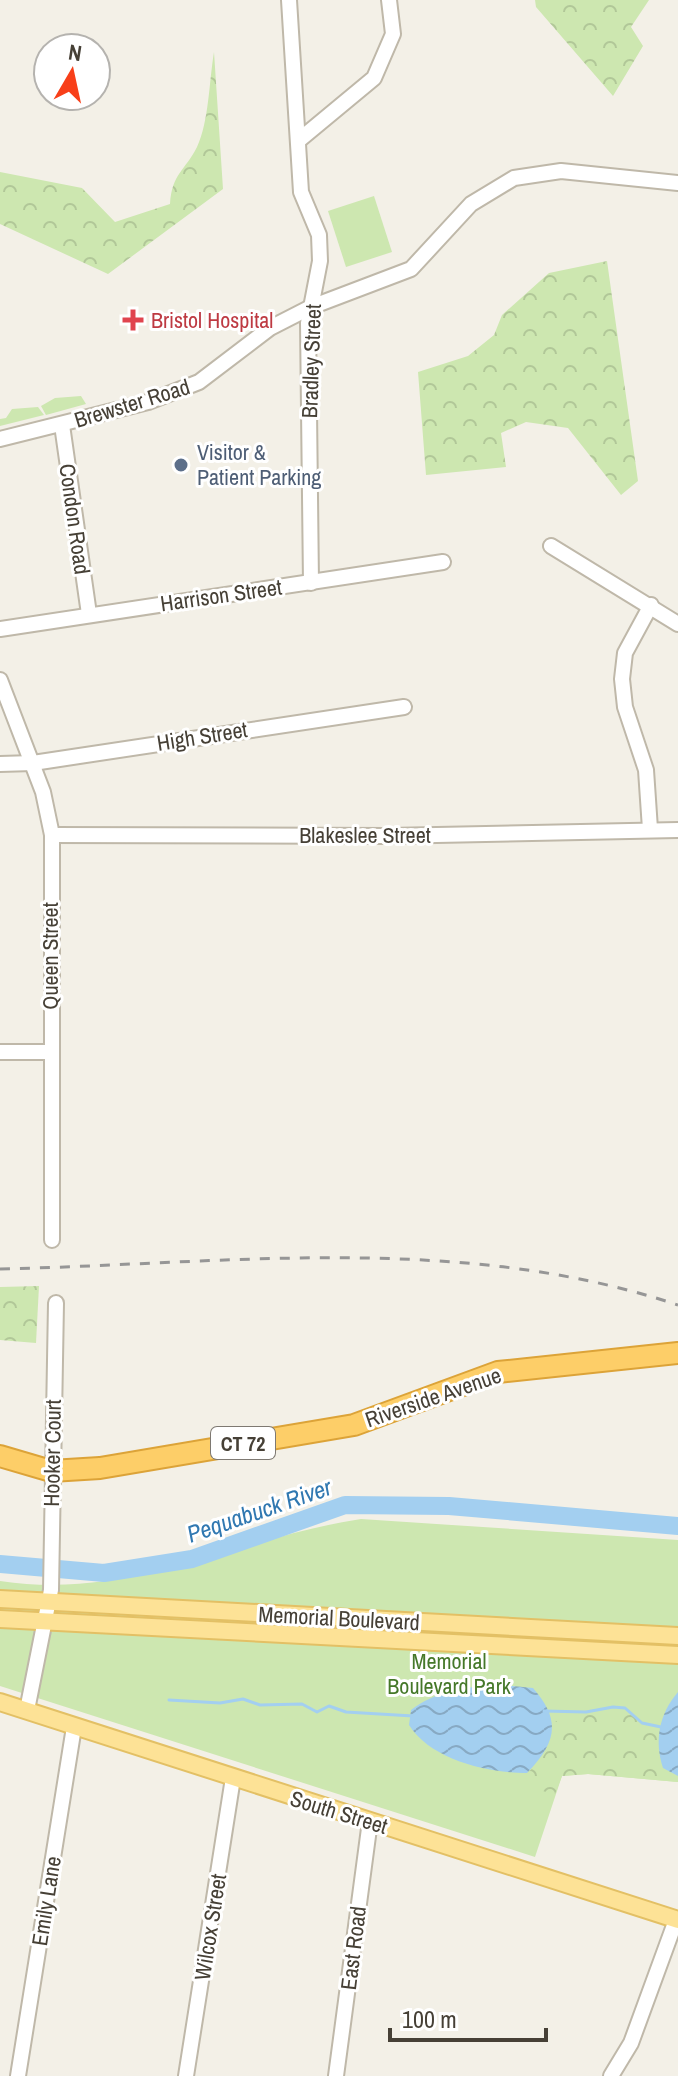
<svg xmlns="http://www.w3.org/2000/svg" width="678" height="2076" font-family="'Archivo Narrow',sans-serif">
  <defs>
    <pattern id="forest-crowns" width="20" height="18" patternUnits="userSpaceOnUse" patternTransform="scale(2)"><rect width="20" height="18" fill="#cde7b0"/><path d="M2 6a3 3 0 1 1 6 0M12 15a3 3 0 1 1 6 0" fill="none" stroke="#b1c798"/></pattern>
    <pattern id="water-waves" width="16" height="10" patternUnits="userSpaceOnUse" patternTransform="scale(2)"><rect width="16" height="10" fill="#a3cff0"/><path d="M0 5q4-4 8 0t8 0" fill="none" stroke="#87a9c3"/></pattern>
  </defs>
  <rect width="100%" height="100%" fill="#f3f0e7"/>
  <!-- green -->
  <g fill="#cde7b0">
    <polygon points="374,196 392,252 346,267 328,211"/>
    <polygon points="81,396 86,404 46,415 41,406 55,398"/>
    <polygon points="38,407 44,415 0,426 0,419 6,418 12,409"/>
    <path d="M361,1519L678,1540V1782L588,1774L562,1776L535,1857L0,1686V1581C134,1601 235,1538 361,1519Z"/>
  </g>
  <!-- forest -->
  <g fill="url(#forest-crowns)">
    <polygon points="535,0 649,0 631,27 643,46 613,96 536,7"/>
    <path d="M214,52L223,189L108,274L0,224V172L82,188L115,222L170,204C172,173 185,171 197,147C209,121 209,82 214,52Z"/>
    <polygon points="607,261 638,481 621,495 568,428 526,422 501,433 506,467 426,475 418,372 468,356 494,335 502,315 549,273"/>
    <polygon points="39,1286 36,1343 0,1340 0,1287"/>
    <path d="M613,1707C632,1710 641,1723 659,1727L658,1753L663,1767L678,1776V1782L588,1774L562,1776L555,1794L538,1790L528,1773C542,1758 556,1747 551,1724L577,1711Z"/>
  </g>
  <!-- water -->
  <g fill="url(#water-waves)">
    <path d="M492,1684L533,1688C562,1721 556,1743 527,1773C488,1773 431,1760 409,1725L411,1710C435,1691 463,1689 492,1684Z"/>
    <path d="M678,1692V1776L663,1768C654,1741 659,1714 678,1692Z"/>
  </g>
  <g fill="none" stroke-linecap="round" stroke-linejoin="round">
    <!-- stream -->
    <g stroke="#a3cff0" stroke-width="3">
      <polyline points="169,1700 220,1703 243,1699 260,1705 302,1704 317,1712 329,1706 346,1712 413,1716"/>
      <polyline points="544,1711 586,1712 613,1707 625,1708 642,1723 661,1727"/>
    </g>
    <!-- river -->
    <polyline stroke="#a3cff0" stroke-width="18" points="0,1564 104,1573 192,1559 345,1505 449,1506 678,1526"/>
    <!-- minor casing -->
    <g stroke="#bfb8a9" stroke-width="18">
      <g id="minor">
        <polyline points="289,0 301,192 319,235 320,261 308,323 311,583"/>
        <polyline points="298,141 374,78 393,34 389,0"/>
        <polyline points="62,425 89,614"/>
        <polyline points="0,439 148,402 199,382 270,328 311,307 411,269 471,204 514,178 561,171 678,183"/>
        <polyline points="551,546 678,624"/>
        <polyline points="0,629 443,562"/>
        <polyline points="0,680 43,792 52,835 52,1240"/>
        <polyline points="0,764 33,763 404,707"/>
        <polyline points="650,829 646,770 625,707 622,679 625,653 651,605"/>
        <polyline points="52,835 388,836 678,830"/>
        <polyline points="0,1052 50,1052"/>
        <polyline points="27,1710 51,1590 56,1303"/>
        <polyline points="18,2076 74,1727"/>
        <polyline points="186,2076 233,1778"/>
        <polyline points="336,2076 370,1821"/>
        <polyline points="611,2076 631,2043 676,1920"/>
      </g>
    </g>
    <!-- major casing -->
    <g stroke="#e3c065" stroke-width="20">
      <g id="major">
        <polyline points="0,1599 678,1636"/>
        <polyline points="0,1619 678,1655"/>
        <polyline points="0,1702 678,1920"/>
      </g>
    </g>
    <!-- highway casing -->
    <g stroke="#dca338" stroke-width="24">
      <polyline id="highway" points="0,1456 51,1471 100,1468 354,1425 498,1372 678,1353"/>
    </g>
    <!-- minor -->
    <use href="#minor" stroke="#fff" stroke-width="14"/>
    <!-- major -->
    <use href="#major" stroke="#fde296" stroke-width="16"/>
    <!-- highway -->
    <use href="#highway" stroke="#fdce68" stroke-width="20"/>
    <!-- rail -->
    <path stroke="#969696" stroke-width="3" stroke-dasharray="10 10" stroke-linecap="butt" d="M0,1269C226,1264 459,1232 678,1305"/>
  </g>
  <!-- markers -->
  <path fill="#e0444e" stroke="#fff" stroke-width="3" d="M129 308h8v8h8v8h-8v8h-8v-8h-8v-8h8z"/>
  <circle fill="#5c6f8a" stroke="#fff" stroke-width="3" cx="181" cy="465" r="8"/>
  <g text-anchor="middle" dominant-baseline="central" stroke-width="6" stroke-linejoin="round" paint-order="stroke">
    <!-- shield labels -->
    <rect fill="#fff" stroke="#7e7972" stroke-width="2" x="211" y="1427" width="64" height="32" rx="6"/>
    <g font-size="20" font-weight="bold" fill="#464036">
      <text x="243" y="1443">CT 72</text>
    </g>
    <!-- health labels -->
    <g font-size="22" fill="#be3a42" stroke="#fff" text-anchor="start">
      <text x="151" y="320">Bristol Hospital</text>
    </g>
    <!-- street labels -->
    <g font-size="22" fill="#464036" stroke="#fff">
      <text transform="translate(311 361) rotate(-88)">Bradley Street</text>
      <text transform="translate(132 403) rotate(-17)">Brewster Road</text>
      <text transform="translate(75 519) rotate(82)">Condon Road</text>
      <text transform="translate(221 595) rotate(-8)">Harrison Street</text>
      <text transform="translate(202 736) rotate(-9)">High Street</text>
      <text x="365" y="835">Blakeslee Street</text>
      <text transform="translate(50 956) rotate(-90)">Queen Street</text>
      <text transform="translate(433 1397) rotate(-19)">Riverside Avenue</text>
      <text transform="translate(52 1453) rotate(-89)">Hooker Court</text>
      <text transform="translate(339 1618) rotate(3)">Memorial Boulevard</text>
      <text transform="translate(339 1812) rotate(17)">South Street</text>
      <text transform="translate(46 1901) rotate(-81)">Emily Lane</text>
      <text transform="translate(210 1927) rotate(-81)">Wilcox Street</text>
      <text transform="translate(353 1948) rotate(-83)">East Road</text>
    </g>
    <!-- service labels -->
    <g font-size="22" fill="#4e5e75" stroke="#fff" text-anchor="start">
      <text x="197" y="452">Visitor &amp;<tspan x="197" dy="25">Patient Parking</tspan></text>
    </g>
    <!-- park labels -->
    <g font-size="22" fill="#457829" stroke="#fff">
      <text x="449" y="1661">Memorial<tspan x="449" dy="25">Boulevard Park</tspan></text>
    </g>
    <!-- water labels -->
    <g font-size="24" font-style="italic" fill="#3078b1" stroke="#fff">
      <text transform="translate(259 1510) rotate(-19)">Pequabuck River</text>
    </g>
  </g>
  <!-- north arrow -->
  <g transform="translate(72 72) rotate(9)"><circle r="38" fill="#ffffff" stroke="#b5b3af" stroke-width="2"/>
  <path d="M0-6L14 30L0 20L-14 30Z" fill="#f83f19"/>
  <text y="-12" font-size="22" font-weight="bold" text-anchor="middle" fill="#464036">N</text>
  </g>
  <!-- scale -->
  <path d="M390 2028v12h156v-12" fill="none" stroke="#464036" stroke-width="4"/>
  <text x="402" y="2028" font-size="24" fill="#464036" stroke="#ffffff" stroke-width="6" paint-order="stroke">100 m</text>
</svg>
